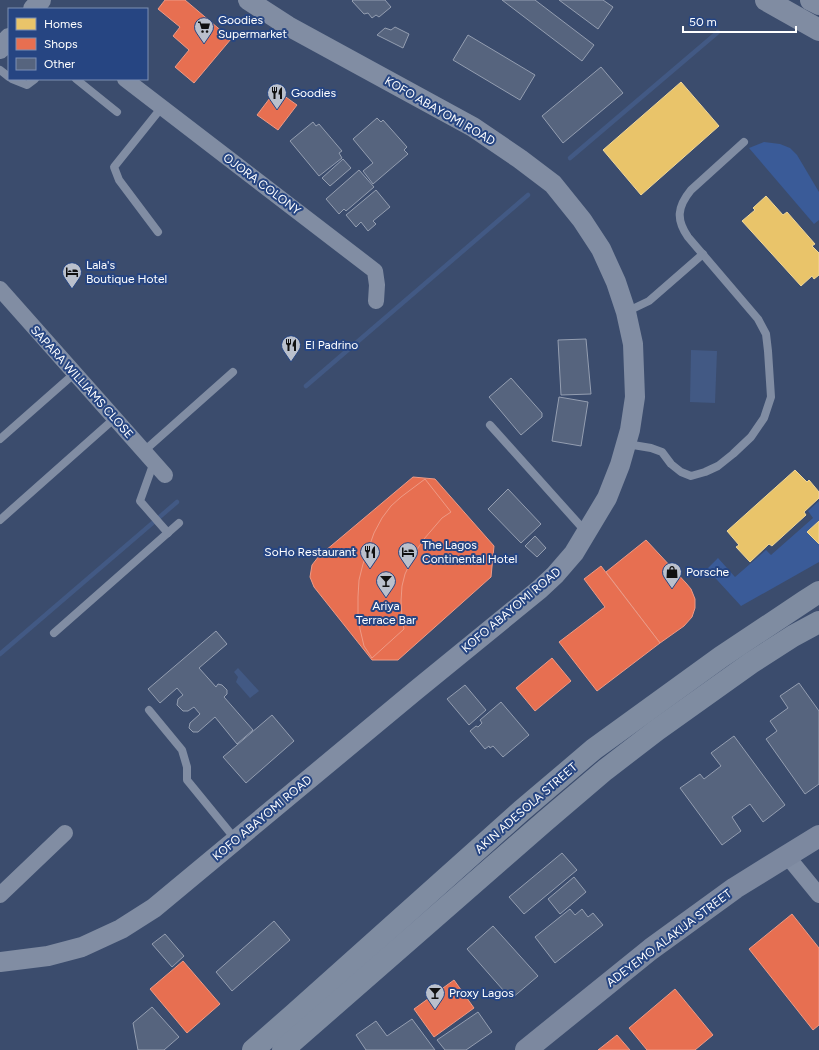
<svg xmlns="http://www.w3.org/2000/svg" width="819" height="1050" font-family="Figtree,sans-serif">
  <rect width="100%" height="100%" fill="#3b4c6d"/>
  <!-- green -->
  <g fill="#3a5b98">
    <polygon points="764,142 780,144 790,148 797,155 819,192 819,220 814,224 749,148"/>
    <polygon points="819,501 819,562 741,606 707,569 718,558 735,577 766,550 771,555 813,518 808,511"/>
  </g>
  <!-- water -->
  <g fill="#425984">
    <polygon points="691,350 717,351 715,403 690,402"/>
    <polygon points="238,668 259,691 250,698 236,682 238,677 234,672"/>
  </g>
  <!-- homes -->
  <g fill="#e9c46a" stroke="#f0d697">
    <polygon points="681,82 719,126 641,195 603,150"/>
    <polygon points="766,196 783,215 787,212 815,244 812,246 819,253 819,275 814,279 812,276 801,286 742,221 755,210 753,208"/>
    <polygon points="795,470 807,482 809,480 819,492 819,498 804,512 806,515 772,546 769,544 750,562 736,547 739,545 727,531"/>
    <polygon points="819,521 819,544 807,532"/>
  </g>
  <!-- shops -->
  <g fill="#e76f51" stroke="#ee9a85">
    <polygon points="165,0 185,0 231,39 194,83 175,67 189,50 173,36 180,27 158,9"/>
    <polygon points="276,90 297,105 278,130 257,115"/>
    <polygon points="413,477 435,479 494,546 491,577 398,660 372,660 314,587 310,577 312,565 319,556"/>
    <polygon points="425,479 451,512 442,518 424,539 416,551 405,574 402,586 401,601 402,617 404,629 372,658 364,646 360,629 358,614 358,597 359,580 363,564 374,533 382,518 391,506 401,497"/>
    <polygon points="646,540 686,583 691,589 695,599 695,608 692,617 684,626 660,643 606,572"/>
    <polygon points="601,566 660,643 597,691 559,642 605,607 584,579"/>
    <polygon points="552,658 571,681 535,711 516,688"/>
    <polygon points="792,914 819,948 819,1025 813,1030 749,949"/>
    <polygon points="183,961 220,1004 187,1033 150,989"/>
    <polygon points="454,980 474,1008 434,1037 414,1009"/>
    <polygon points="675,989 713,1035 695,1050 647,1050 629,1028"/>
    <polygon points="617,1035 630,1050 598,1050"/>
  </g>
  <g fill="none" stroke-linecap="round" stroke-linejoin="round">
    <!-- stream -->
    <g stroke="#425984" stroke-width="4.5">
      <polyline points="570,158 718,32"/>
      <polyline points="306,386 528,195"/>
      <polyline points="0,654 177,502"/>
    </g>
  </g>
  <!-- building -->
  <g fill="#56647e" stroke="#949eb1">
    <polygon points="353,0 385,0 391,7 379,17 376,15 372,18 368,13 364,14 352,1"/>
    <polygon points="502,0 535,0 594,45 582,61"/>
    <polygon points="559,0 603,0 613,7 598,29"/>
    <polygon points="395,27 409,34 403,48 377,35 385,28 391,30"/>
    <polygon points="468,35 535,75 520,100 453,60"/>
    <polygon points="601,67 623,93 563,143 542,116"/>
    <polygon points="377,118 381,122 383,120 407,147 404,150 408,154 373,184 363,171 373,163 353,139"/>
    <polygon points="313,122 316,126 319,124 342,151 339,153 342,158 319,176 290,141"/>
    <polygon points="343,159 351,168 330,186 322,178"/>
    <polygon points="359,170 374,187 346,211 344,209 339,214 326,199"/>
    <polygon points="376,190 390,207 373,221 376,224 368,231 361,222 356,227 346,215"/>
    <polygon points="586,339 591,394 561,395 558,340"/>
    <polygon points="511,378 542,413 542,417 521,435 489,397"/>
    <polygon points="559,397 588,402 581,446 552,441"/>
    <polygon points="508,489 541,524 521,543 488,509"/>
    <polygon points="535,536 546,548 537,557 525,546"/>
    <polygon points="216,631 227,644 199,668 216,687 218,684 222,685 227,690 227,694 224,697 253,730 237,744 215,717 198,732 193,732 189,728 190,723 200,714 194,707 188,711 183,711 177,705 178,699 183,695 177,688 160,703 148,689"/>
    <polygon points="799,683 819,711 819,784 805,794 766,739 777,731 770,721 788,708 780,696"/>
    <polygon points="465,685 486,710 469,725 447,699"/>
    <polygon points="501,702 529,735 503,757 493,746 490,748 489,746 485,749 470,731 476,726 478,727 482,723 480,720"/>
    <polygon points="272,715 294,741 246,783 223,757"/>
    <polygon points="734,736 785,805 763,822 750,804 732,817 741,831 722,845 680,788 700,774 704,779 721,766 711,753"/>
    <polygon points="562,853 577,870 524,914 509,897"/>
    <polygon points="574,877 586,892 560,914 548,899"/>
    <polygon points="570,909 575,915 582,909 588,917 593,913 603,925 555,963 535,937"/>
    <polygon points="274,921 290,940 232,991 216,972"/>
    <polygon points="493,926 538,976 511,999 467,949"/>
    <polygon points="165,934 184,956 172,967 152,944"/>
    <polygon points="152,1007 179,1037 164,1050 138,1050 133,1023"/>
    <polygon points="478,1012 492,1032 466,1050 445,1050 437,1040"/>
    <polygon points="412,1019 435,1050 366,1050 356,1035 376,1021 387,1036"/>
  </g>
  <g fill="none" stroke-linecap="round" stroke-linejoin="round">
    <!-- service -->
    <g stroke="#818da3" stroke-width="8">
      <polyline points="0,70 9,77"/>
      <polyline points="12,79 27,85 35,79"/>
      <polyline points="76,79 117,112"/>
      <polyline points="158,232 119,180 114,167 162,107"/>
      <polyline points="626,312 649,301 703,254"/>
      <polyline points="490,425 586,532"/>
      <polyline points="0,439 75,373"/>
      <path d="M627,444L651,448L662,452L671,464L681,472L691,476L705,472L718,466L733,454L751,437L764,418L771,397L768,351L766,334L758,319L688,237C676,220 677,207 691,190L744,142"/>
      <polyline points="144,451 233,372"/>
      <polyline points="154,462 140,501 168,533"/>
      <polyline points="0,520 115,418"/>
      <polyline points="54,633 179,523"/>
      <polyline points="149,710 182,750 187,767 187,780 236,840"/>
    </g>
    <!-- minor -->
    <g stroke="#818da3" stroke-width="16">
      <polyline points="125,79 375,271 377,285 376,301"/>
      <polyline points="0,289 165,475"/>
      <polyline points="787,856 819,895"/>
      <polyline points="0,895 65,833"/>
    </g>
    <!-- tertiary -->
    <g stroke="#818da3" stroke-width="20">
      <polyline points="33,9 41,0"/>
      <polyline points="0,49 9,38"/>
      <polyline points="0,962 48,956 82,947 121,929 154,908 415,691 540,589 555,575 574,553 607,498 620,465 630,430 635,397 633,344 626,312 616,282 601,249 582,220 553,184 520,159 473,127 288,26 248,0"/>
    </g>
    <!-- secondary -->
    <polyline stroke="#7c889f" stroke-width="22" points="526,1050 651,949 735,888 819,836"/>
    <!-- primary -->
    <g stroke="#7f8ca1" stroke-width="22">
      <polyline points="253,1050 294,1014 521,811 594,749 721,657 805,601 819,592"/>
      <polyline points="283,1050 544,822 605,770 657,730 751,663 793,636 819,622"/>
    </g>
    <!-- trunk -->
    <g stroke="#808ca2" stroke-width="22">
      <polyline points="766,0 819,30"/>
      <polyline points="811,0 819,4"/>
    </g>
  </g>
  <!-- icons -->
  <defs>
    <g id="supermarket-pin" transform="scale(1)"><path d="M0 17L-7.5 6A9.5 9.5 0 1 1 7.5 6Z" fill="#bac0cc" stroke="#264582"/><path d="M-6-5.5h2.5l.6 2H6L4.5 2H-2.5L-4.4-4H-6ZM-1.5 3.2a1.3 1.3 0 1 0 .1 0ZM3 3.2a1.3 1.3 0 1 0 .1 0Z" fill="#111"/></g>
    <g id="restaurant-pin" transform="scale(1)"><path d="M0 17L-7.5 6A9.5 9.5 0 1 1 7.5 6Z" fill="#bac0cc" stroke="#264582"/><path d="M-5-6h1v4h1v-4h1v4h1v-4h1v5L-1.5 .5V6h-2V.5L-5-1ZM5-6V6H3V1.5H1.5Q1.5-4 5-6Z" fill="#111"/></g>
    <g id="hotel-pin" transform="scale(1)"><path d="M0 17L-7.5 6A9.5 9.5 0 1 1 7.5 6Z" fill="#bac0cc" stroke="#264582"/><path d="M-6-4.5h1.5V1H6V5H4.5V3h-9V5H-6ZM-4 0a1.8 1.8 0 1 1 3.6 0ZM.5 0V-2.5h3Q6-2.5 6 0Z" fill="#111"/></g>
    <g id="shop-pin" transform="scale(1)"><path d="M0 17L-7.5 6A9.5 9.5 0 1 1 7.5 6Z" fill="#bac0cc" stroke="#264582"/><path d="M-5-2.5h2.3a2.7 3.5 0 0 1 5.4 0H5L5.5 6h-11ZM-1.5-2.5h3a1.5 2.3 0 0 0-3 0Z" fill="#111"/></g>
    <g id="bar-pin" transform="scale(1)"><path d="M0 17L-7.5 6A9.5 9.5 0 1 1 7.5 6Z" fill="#bac0cc" stroke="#264582"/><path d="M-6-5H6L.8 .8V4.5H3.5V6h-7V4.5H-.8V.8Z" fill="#111"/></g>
  </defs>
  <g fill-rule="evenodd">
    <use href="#supermarket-pin" x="204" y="27"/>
    <use href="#restaurant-pin" x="277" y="93"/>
    <use href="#hotel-pin" x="72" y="272"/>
    <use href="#restaurant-pin" x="291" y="345"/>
    <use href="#restaurant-pin" x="370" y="552"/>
    <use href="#hotel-pin" x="408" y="552"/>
    <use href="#shop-pin" x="672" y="572"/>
    <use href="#bar-pin" x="386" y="581"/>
    <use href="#bar-pin" x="435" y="993"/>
  </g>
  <g text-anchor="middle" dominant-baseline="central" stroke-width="4" stroke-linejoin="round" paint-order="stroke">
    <!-- poi labels -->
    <g font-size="12" fill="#fff" stroke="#264582" text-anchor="start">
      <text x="218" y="20">Goodies<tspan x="218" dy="14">Supermarket</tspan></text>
      <text x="291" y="93">Goodies</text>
      <text x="86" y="265">Lala's<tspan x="86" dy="14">Boutique Hotel</tspan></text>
      <text x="305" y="345">El Padrino</text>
      <text x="422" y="545">The Lagos<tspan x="422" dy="14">Continental Hotel</tspan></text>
      <text x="356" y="552" text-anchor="end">SoHo Restaurant</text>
      <text x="686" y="572">Porsche</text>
      <text x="386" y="606" text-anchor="middle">Ariya<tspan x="386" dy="14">Terrace Bar</tspan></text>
      <text x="449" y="993">Proxy Lagos</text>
    </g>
    <!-- street labels -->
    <g font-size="12" fill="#fff" stroke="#264582">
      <text transform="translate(440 111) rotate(30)">KOFO ABAYOMI ROAD</text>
      <text transform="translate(262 184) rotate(37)">OJORA COLONY</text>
      <text transform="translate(82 382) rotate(48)">SAPARA WILLIAMS CLOSE</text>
      <text transform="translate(511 610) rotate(-40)">KOFO ABAYOMI ROAD</text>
      <text transform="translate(526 808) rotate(-41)">AKIN ADESOLA STREET</text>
      <text transform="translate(262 818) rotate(-40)">KOFO ABAYOMI ROAD</text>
      <text transform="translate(669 938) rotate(-37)">ADEYEMO ALAKIJA STREET</text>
    </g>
  </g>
  <!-- legend -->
  <rect x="8" y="8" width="140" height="72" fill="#264582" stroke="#7d8fb4"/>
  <rect x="16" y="18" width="20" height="12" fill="#e9c46a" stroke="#7d8fb4"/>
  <text x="44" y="28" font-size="12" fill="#ffffff">Homes</text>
  <rect x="16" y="38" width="20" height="12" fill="#e76f51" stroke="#7d8fb4"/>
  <text x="44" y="48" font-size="12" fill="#ffffff">Shops</text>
  <rect x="16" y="58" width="20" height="12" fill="#56647e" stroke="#7d8fb4"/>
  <text x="44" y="68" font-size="12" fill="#ffffff">Other</text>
  <!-- scale -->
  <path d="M683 26v6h113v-6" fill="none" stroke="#ffffff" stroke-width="2"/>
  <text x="689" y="26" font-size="12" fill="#ffffff" stroke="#264582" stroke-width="3" paint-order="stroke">50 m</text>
</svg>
